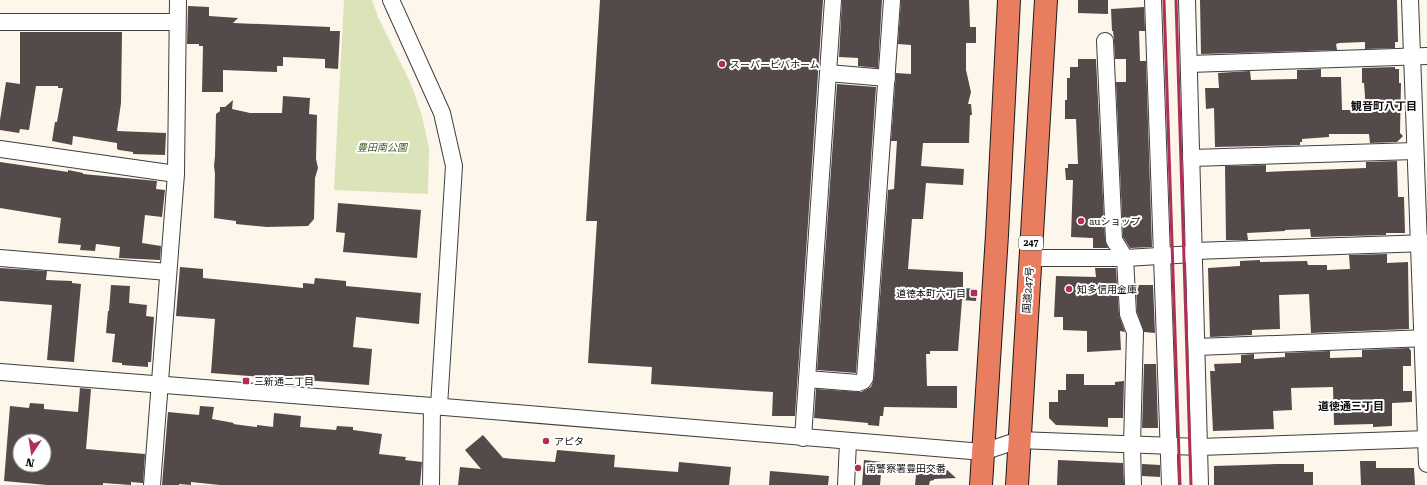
<svg xmlns="http://www.w3.org/2000/svg" width="1427" height="485" font-family="'Roboto Serif','Noto Sans JP',serif">
  <rect width="100%" height="100%" fill="#fdf6eb"/>
  <!-- green -->
  <polygon fill="#dae4b8" points="344,0 372,0 378,17 411,84 422,116 429,148 428,194 334,190"/>
  <!-- building -->
  <g fill="#534a49" fill-rule="evenodd">
    <polygon points="600,0 823,0 795,416 772,416 773,392 651,384 652,367 588,363 597,221 586,221"/>
    <polygon points="842,0 882,0 878,68 858,66 858,58 839,57"/>
    <polygon points="901,0 969,0 970,27 976,27 976,43 966,43 966,70 971,92 968,104 971,104 972,115 970,115 969,143 923,143 921,166 964,169 963,185 926,183 923,219 912,219 908,269 963,272 963,288 977,289 976,301 962,300 958,351 930,351 930,354 926,354 927,386 957,386 957,408 884,407 883,416 880,416 879,426 868,425 868,423 814,418 816,389 861,392 871,387 874,379 888,190 894,189 897,141 891,141 896,73 911,74 911,45 898,44"/>
    <polygon points="1078,0 1108,0 1108,14 1078,13"/>
    <polygon points="1200,0 1397,0 1398,42 1395,42 1395,48 1365,49 1365,42 1339,43 1336,44 1337,50 1201,54"/>
    <polygon points="188,6 209,7 209,16 238,18 233,23 330,27 330,31 340,31 338,69 325,68 325,59 283,57 283,66 277,66 277,72 223,70 223,92 202,92 203,46 199,46 199,44 187,44"/>
    <polygon points="1144,7 1145,31 1139,31 1140,61 1146,61 1152,247 1130,248 1123,237 1116,82 1126,82 1126,59 1115,59 1114,41 1113,31 1112,31 1111,9"/>
    <polygon points="20,32 122,32 121,103 117,131 166,133 165,155 133,154 133,152 119,150 117,149 117,143 73,136 72,145 52,141 55,122 57,122 63,88 58,88 58,86 36,86 29,130 20,129 19,133 0,130 0,120 6,82 20,84"/>
    <polygon points="1078,59 1096,59 1105,240 1108,248 1093,248 1093,238 1071,237 1073,180 1066,180 1065,168 1068,168 1068,164 1078,164 1076,119 1065,119 1065,100 1067,100 1067,78 1070,78 1070,67 1078,67"/>
    <polygon points="1395,67 1395,69 1399,69 1399,83 1401,83 1400,133 1403,136 1397,142 1370,143 1369,134 1329,134 1329,137 1302,139 1302,142 1300,142 1300,145 1215,147 1214,108 1206,109 1205,88 1219,88 1218,73 1250,71 1251,80 1297,79 1297,70 1321,69 1321,77 1341,77 1342,110 1366,110 1364,83 1362,83 1362,68"/>
    <polygon points="837,84 876,87 856,373 817,370"/>
    <polygon points="283,96 310,98 309,114 317,115 316,159 318,168 315,178 314,219 308,226 267,227 236,224 236,221 214,218 215,174 214,166 215,156 216,114 220,111 220,107 225,107 233,100 232,109 250,113 282,113"/>
    <polygon points="1397,161 1398,197 1404,197 1405,233 1386,233 1386,235 1311,237 1310,229 1285,230 1285,231 1247,233 1248,240 1226,240 1225,166 1266,165 1266,172 1366,168 1366,162"/>
    <polygon points="0,162 68,172 68,170 83,173 83,174 157,181 156,189 165,190 162,217 145,215 142,243 161,246 160,260 119,258 120,247 96,244 95,251 80,250 81,245 58,243 61,218 0,208"/>
    <polygon points="338,203 421,210 417,258 343,252 345,233 336,232"/>
    <polygon points="1387,254 1387,263 1408,262 1409,329 1311,333 1309,294 1279,295 1280,329 1252,330 1252,335 1210,337 1208,268 1240,266 1240,261 1260,260 1260,262 1307,261 1308,265 1327,265 1327,270 1350,269 1349,255"/>
    <polygon points="180,267 203,269 203,278 303,288 303,283 314,284 315,278 346,281 346,286 421,293 419,324 356,317 353,347 372,349 369,385 211,373 215,319 176,316"/>
    <polygon points="0,268 47,271 46,280 72,281 72,283 81,284 74,362 47,360 52,305 0,301"/>
    <polygon points="1095,268 1116,268 1119,315 1125,332 1120,331 1121,350 1087,352 1087,331 1063,330 1063,317 1054,317 1056,276 1096,277"/>
    <polygon points="111,285 130,286 129,303 147,305 146,316 154,317 151,362 148,362 148,367 122,365 122,363 112,362 115,334 106,333 108,311 109,311"/>
    <polygon points="1136,285 1153,285 1155,333 1144,332 1137,312"/>
    <polygon points="1409,348 1411,351 1411,366 1403,366 1403,391 1412,391 1412,402 1392,403 1392,426 1373,427 1373,424 1334,425 1333,387 1291,388 1292,410 1273,411 1274,429 1213,431 1210,371 1215,371 1214,364 1241,363 1241,355 1254,354 1254,359 1285,357 1285,353 1330,351 1330,358 1362,357 1362,350"/>
    <polygon points="1144,364 1156,364 1158,428 1142,428"/>
    <polygon points="1066,374 1084,374 1084,385 1115,385 1115,382 1124,381 1123,418 1108,418 1108,427 1056,425 1049,418 1049,402 1058,402 1058,390 1066,390"/>
    <path d="M80,388L91,389L86,449L145,454L143,483L131,482V485L103,483V485H47L4,481L10,406L29,408L30,403L44,404V409L78,412ZM20,441H44V465H20Z"/>
    <polygon points="200,406 214,407 212,419 234,423 233,424 257,427 257,425 273,427 274,413 301,416 300,427 336,430 337,426 353,427 353,430 382,434 379,454 406,457 405,460 422,462 420,485 220,485 191,482 191,485 179,484 179,485 162,485 168,412 199,415"/>
    <polygon points="483,435 503,458 555,462 557,450 615,455 614,467 678,472 679,462 731,467 729,485 458,485 460,467 481,469 465,450"/>
    <polygon points="864,460 882,462 880,485 862,485"/>
    <polygon points="1058,460 1123,463 1124,485 1057,485"/>
    <polygon points="1360,461 1376,461 1376,468 1414,468 1415,485 1361,485"/>
    <polygon points="1142,464 1160,465 1160,477 1142,476"/>
    <polygon points="1276,464 1304,464 1304,472 1313,472 1313,485 1214,485 1214,466"/>
    <polygon points="917,465 945,468 956,478 934,479 934,480 930,481 929,485 915,485"/>
    <polygon points="770,471 829,476 828,485 769,485"/>
  </g>
  <g fill="none" stroke-linecap="round" stroke-linejoin="round">
    <!-- minor casing -->
    <g stroke="#3e3e3e" stroke-width="18">
      <g id="minor">
        <polyline points="391,0 442,113 454,166 439,406"/>
        <polyline points="1153,0 1170,485"/>
        <polyline points="1187,0 1200,485"/>
        <polyline points="1410,0 1427,464"/>
        <polyline points="0,22 177,22"/>
        <polyline points="1105,41 1114,240 1125,258 1128,314 1135,332 1132,445 1133,485"/>
        <polyline points="1189,64 1427,56"/>
        <polyline points="828,73 887,78"/>
        <polyline points="0,149 176,174"/>
        <polyline points="1191,158 1415,151"/>
        <polyline points="1194,251 1427,243"/>
        <polyline points="0,258 168,272"/>
        <polyline points="1030,258 1125,258 1194,254"/>
        <polyline points="1197,347 1427,338"/>
        <polyline points="0,372 432,406 983,452 1019,440 1199,447 1427,439"/>
        <polyline points="807,379 858,383 863,381 865,378 892,0"/>
        <polyline points="803,438 833,0"/>
        <polyline points="152,485 176,174 178,0"/>
        <polyline points="431,485 432,406"/>
        <polyline points="846,485 848,442"/>
      </g>
    </g>
    <!-- highway casing -->
    <g stroke="#1c1c1c" stroke-width="24">
      <g id="highway">
        <polyline points="981,485 997,235 1009,0"/>
        <polyline points="1017,485 1046,0"/>
      </g>
    </g>
    <!-- minor -->
    <use href="#minor" stroke="#fff" stroke-width="16"/>
    <!-- highway -->
    <use href="#highway" stroke="#e87d5f" stroke-width="22"/>
    <!-- rail -->
    <g stroke="#af3054" stroke-width="3">
      <polyline points="1164,0 1180,485"/>
      <polyline points="1176,0 1191,485"/>
    </g>
  </g>
  <!-- markers -->
  <g fill="#af3054" stroke="#fff" stroke-width="1.5">
    <circle cx="722" cy="64" r="4"/>
    <circle cx="1081" cy="221" r="4"/>
    <circle cx="1069" cy="289" r="4"/>
    <rect x="970" y="289" width="8" height="8" rx="2"/>
    <rect x="242" y="377" width="8" height="8" rx="2"/>
    <circle cx="546" cy="441" r="4"/>
    <circle cx="858" cy="468" r="4"/>
  </g>
  <g text-anchor="middle" dominant-baseline="central" stroke-width="4" stroke-linejoin="round" paint-order="stroke">
    <!-- shield labels -->
    <rect fill="#fff" stroke="#545454" stroke-width="1" x="1019" y="236" width="24" height="14" rx="3"/>
    <g font-size="9" font-weight="bold" fill="#0b0b0b">
      <text x="1031" y="243">247</text>
    </g>
    <!-- poi labels -->
    <g font-size="10" fill="#0b0b0b" stroke="#fff" text-anchor="start">
      <text x="730" y="64">スーパービバホーム</text>
      <text x="1089" y="221">auショップ</text>
      <text x="1077" y="289">知多信用金庫</text>
      <text x="966" y="293" text-anchor="end">道徳本町六丁目</text>
      <text x="254" y="381">三新通二丁目</text>
      <text x="554" y="441">アピタ</text>
      <text x="866" y="468">南警察署豊田交番</text>
    </g>
    <!-- park labels -->
    <g font-size="10" font-style="italic" fill="#3c5d22" stroke="#fff">
      <text x="382" y="147">豊田南公園</text>
    </g>
    <!-- street labels -->
    <g font-size="10" fill="#0b0b0b" stroke="#fff">
      <text transform="translate(1028 290) rotate(-86)">国道247号</text>
    </g>
    <!-- neighbourhood labels -->
    <g font-size="11" font-weight="bold" fill="#0b0b0b" stroke="#fff">
      <text x="1384" y="106">観音町八丁目</text>
      <text x="1351" y="406">道徳通三丁目</text>
    </g>
  </g>
  <!-- north arrow -->
  <g transform="translate(32 453) rotate(192)"><circle r="19" fill="#ffffff" stroke="#9d9d9d"/>
  <path d="M0-3L7 15L0 10L-7 15Z" fill="#af3054"/>
  <text y="-6" font-size="11" font-weight="bold" text-anchor="middle" fill="#0b0b0b">N</text>
  </g>
</svg>
